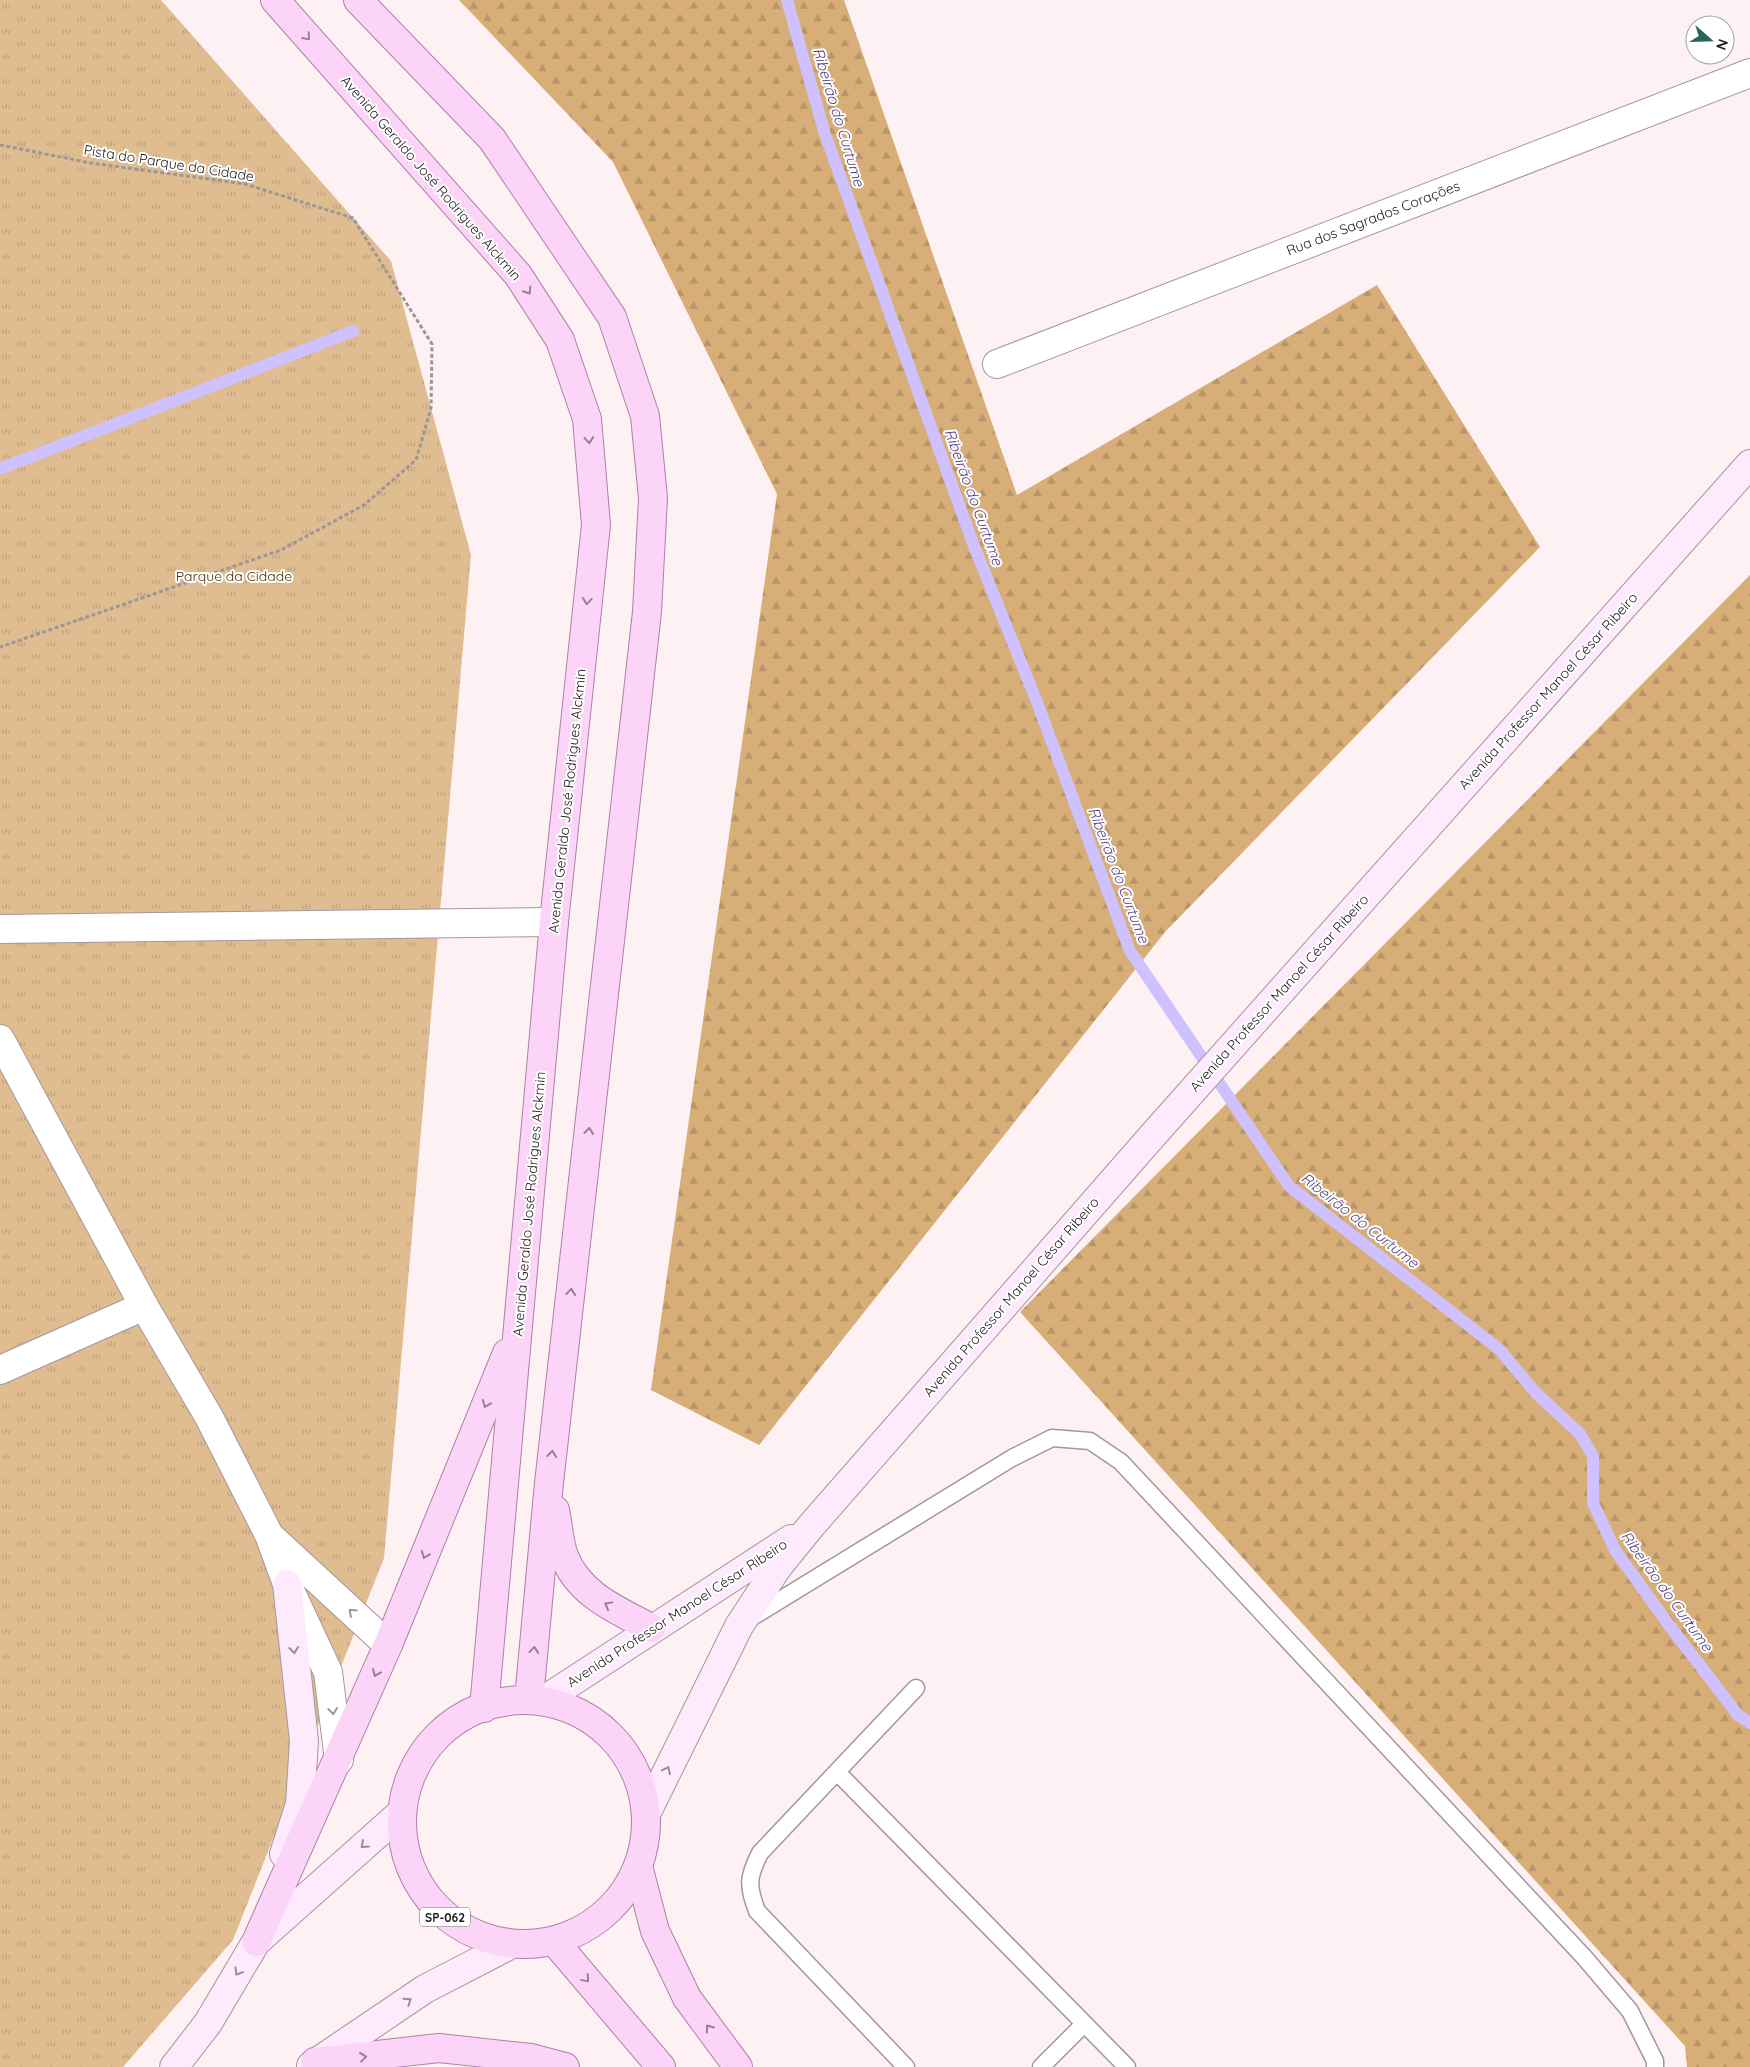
<svg xmlns="http://www.w3.org/2000/svg" width="1750" height="2067" font-family="Quicksand,sans-serif">
  <defs>
    <pattern id="forest-firs" width="22" height="20" patternUnits="userSpaceOnUse" patternTransform="scale(1.25)"><rect width="22" height="20" fill="#d7ae78"/><path d="M5 1l3.5 6h-7zM16 11l3.5 6h-7z" fill="#b89567"/></pattern>
    <pattern id="park-tufts" width="24" height="20" patternUnits="userSpaceOnUse" patternTransform="scale(1.25)"><rect width="24" height="20" fill="#dfbd91"/><path d="M3 7l-1-3M5 7V3M7 7l1-3M15 17l-1-3M17 17v-4M19 17l1-3" fill="none" stroke="#bfa27c"/></pattern>
  </defs>
  <rect width="100%" height="100%" fill="#fef1f3"/>
  <!-- forest -->
  <g fill="url(#forest-firs)">
    <polygon points="459,0 844,0 1017,495 1377,285 1540,547 1165,932 759,1445 651,1390 777,494 613,162"/>
    <polygon points="1750,575 1750,2067 1687,2067 1685,2046 1020,1312"/>
  </g>
  <!-- park -->
  <polygon fill="url(#park-tufts)" points="0,0 161,0 391,261 471,555 384,1558 233,1940 123,2067 0,2067"/>
  <g fill="none" stroke-linecap="round" stroke-linejoin="round">
    <!-- stream -->
    <g stroke="#cec1fe" stroke-width="12">
      <polyline points="787,0 825,134 974,546 1035,697 1130,951 1289,1186 1499,1349 1535,1392 1580,1434 1593,1456 1593,1503 1615,1550 1669,1625 1738,1715 1750,1723"/>
      <polyline points="0,469 353,331"/>
    </g>
    <!-- lane casing -->
    <g stroke="#a59699" stroke-width="19">
      <g id="lane">
        <polyline points="749,1619 1012,1458 1052,1438 1090,1441 1121,1462 1584,1957 1630,2011 1655,2061 1655,2067"/>
        <polyline points="837,1772 1127,2067"/>
        <path d="M906,2067L757,1911C747,1885 748,1877 760,1853L916,1688"/>
        <polyline points="1041,2067 1084,2024"/>
      </g>
    </g>
    <!-- street casing -->
    <g stroke="#a59699" stroke-width="30">
      <g id="street">
        <polyline points="997,364 1750,73"/>
        <polyline points="0,929 554,922"/>
        <polyline points="0,1039 144,1306 209,1417 269,1535 287,1584 328,1672 339,1760"/>
        <polyline points="0,1370 144,1306"/>
        <polyline points="272,1538 388,1645"/>
      </g>
    </g>
    <!-- secondary casing -->
    <g stroke="#a59699" stroke-width="30">
      <g id="secondary">
        <polyline points="544,1700 791,1539"/>
        <polyline points="646,1814 739,1626 777,1568 811,1526 1154,1134 1750,464"/>
        <polyline points="284,1854 300,1804 304,1741 287,1584"/>
        <polyline points="311,2066 425,1989 510,1945"/>
        <polyline points="174,2067 208,2023 256,1942 401,1813"/>
      </g>
    </g>
    <!-- primary casing -->
    <g stroke="#ad80a8" stroke-width="30">
      <g id="primary">
        <polyline points="275,0 518,275 560,340 587,419 596,525 554,922 484,1708"/>
        <polyline points="358,0 492,139 612,317 645,416 653,498 647,612 549,1483 529,1699"/>
        <path d="M555,1510C558,1524 559,1542 564,1556C579,1595 617,1610 651,1628"/>
        <circle cx="524" cy="1822" r="122"/>
        <polyline points="638,1866 655,1931 687,1998 738,2067"/>
        <polyline points="554,1941 661,2067"/>
        <polyline points="256,1942 388,1645 507,1353"/>
        <polyline points="315,2062 439,2048 531,2058 565,2067"/>
      </g>
    </g>
    <!-- path -->
    <polyline stroke="#9f9597" stroke-width="3" stroke-dasharray="4 2.5" stroke-linecap="butt" points="0,145 91,163 245,184 353,218 432,344 431,408 416,460 364,505 281,550 0,647"/>
    <!-- lane -->
    <use href="#lane" stroke="#fff" stroke-width="16"/>
    <!-- street -->
    <use href="#street" stroke="#fff" stroke-width="28"/>
    <!-- secondary -->
    <use href="#secondary" stroke="#fdeafc" stroke-width="28"/>
    <!-- primary -->
    <use href="#primary" stroke="#fbd4f8" stroke-width="28"/>
  </g>
  <!-- one-way arrows -->
  <defs><path id="oneway-chevron" d="M-2-3.5L2.5 0L-2 3.5" fill="none" stroke-width="1.6" stroke-linecap="round" stroke-linejoin="round" transform="scale(1.25)"/></defs>
  <g stroke="#988094">
    <use href="#oneway-chevron" transform="translate(307 37) rotate(49)"/>
    <use href="#oneway-chevron" transform="translate(528 291) rotate(57)"/>
    <use href="#oneway-chevron" transform="translate(589 440) rotate(85)"/>
    <use href="#oneway-chevron" transform="translate(587 601) rotate(96)"/>
    <use href="#oneway-chevron" transform="translate(589 1131) rotate(-84)"/>
    <use href="#oneway-chevron" transform="translate(571 1292) rotate(-84)"/>
    <use href="#oneway-chevron" transform="translate(486 1404) rotate(112)"/>
    <use href="#oneway-chevron" transform="translate(552 1454) rotate(-84)"/>
    <use href="#oneway-chevron" transform="translate(425 1555) rotate(112)"/>
    <use href="#oneway-chevron" transform="translate(608 1605) rotate(-151)"/>
    <use href="#oneway-chevron" transform="translate(534 1650) rotate(-85)"/>
    <use href="#oneway-chevron" transform="translate(376 1673) rotate(113)"/>
    <use href="#oneway-chevron" transform="translate(586 1979) rotate(50)"/>
    <use href="#oneway-chevron" transform="translate(709 2028) rotate(-126)"/>
    <use href="#oneway-chevron" transform="translate(363 2057) rotate(-7)"/>
  </g>
  <g stroke="#9a9898">
    <use href="#oneway-chevron" transform="translate(352 1612) rotate(-137)"/>
    <use href="#oneway-chevron" transform="translate(333 1711) rotate(83)"/>
  </g>
  <g stroke="#998c96">
    <use href="#oneway-chevron" transform="translate(294 1650) rotate(84)"/>
    <use href="#oneway-chevron" transform="translate(667 1770) rotate(-65)"/>
    <use href="#oneway-chevron" transform="translate(364 1845) rotate(138)"/>
    <use href="#oneway-chevron" transform="translate(238 1972) rotate(121)"/>
    <use href="#oneway-chevron" transform="translate(408 2001) rotate(-34)"/>
  </g>
  <g text-anchor="middle" dominant-baseline="central" stroke-width="4" stroke-linejoin="round" paint-order="stroke">
    <!-- shield labels -->
    <rect fill="#fff" stroke="#625e5f" stroke-width="1" x="420" y="1907.5" width="50" height="19" rx="4"/>
    <g font-size="12" font-weight="bold" fill="#1f191a">
      <text x="445" y="1917">SP-062</text>
    </g>
    <!-- street labels -->
    <g font-size="14" fill="#1f191a" stroke="#fff">
      <text transform="translate(169 163) rotate(9)">Pista do Parque da Cidade</text>
      <text transform="translate(431 178) rotate(49)">Avenida Geraldo José Rodrigues Alckmin</text>
      <text transform="translate(1373 218) rotate(-21)">Rua dos Sagrados Corações</text>
      <text transform="translate(1548 691) rotate(-48)">Avenida Professor Manoel César Ribeiro</text>
      <text transform="translate(567 801) rotate(-84)">Avenida Geraldo José Rodrigues Alckmin</text>
      <text transform="translate(1279 993) rotate(-48)">Avenida Professor Manoel César Ribeiro</text>
      <text transform="translate(529 1204) rotate(-85)">Avenida Geraldo José Rodrigues Alckmin</text>
      <text transform="translate(1011 1297) rotate(-49)">Avenida Professor Manoel César Ribeiro</text>
      <text transform="translate(677 1613) rotate(-33)">Avenida Professor Manoel César Ribeiro</text>
    </g>
    <!-- park labels -->
    <g font-size="14" fill="#4c3103" stroke="#fff">
      <text x="234" y="576">Parque da Cidade</text>
    </g>
    <!-- water labels -->
    <g font-size="15" font-style="italic" fill="#543f87" stroke="#fff">
      <text transform="translate(839 117) rotate(73)">Ribeirão do Curtume</text>
      <text transform="translate(974 497) rotate(70)">Ribeirão do Curtume</text>
      <text transform="translate(1119 875) rotate(69)">Ribeirão do Curtume</text>
      <text transform="translate(1360 1220) rotate(38)">Ribeirão do Curtume</text>
      <text transform="translate(1667 1591) rotate(54)">Ribeirão do Curtume</text>
    </g>
  </g>
  <!-- north arrow -->
  <g transform="translate(1710 40) rotate(110)"><circle r="24" fill="#ffffff" stroke="#a5a3a3"/>
  <path d="M0-4L9 19L0 12L-9 19Z" fill="#226759"/>
  <text y="-8" font-size="14" font-weight="bold" text-anchor="middle" fill="#1f191a">N</text>
  </g>
</svg>
